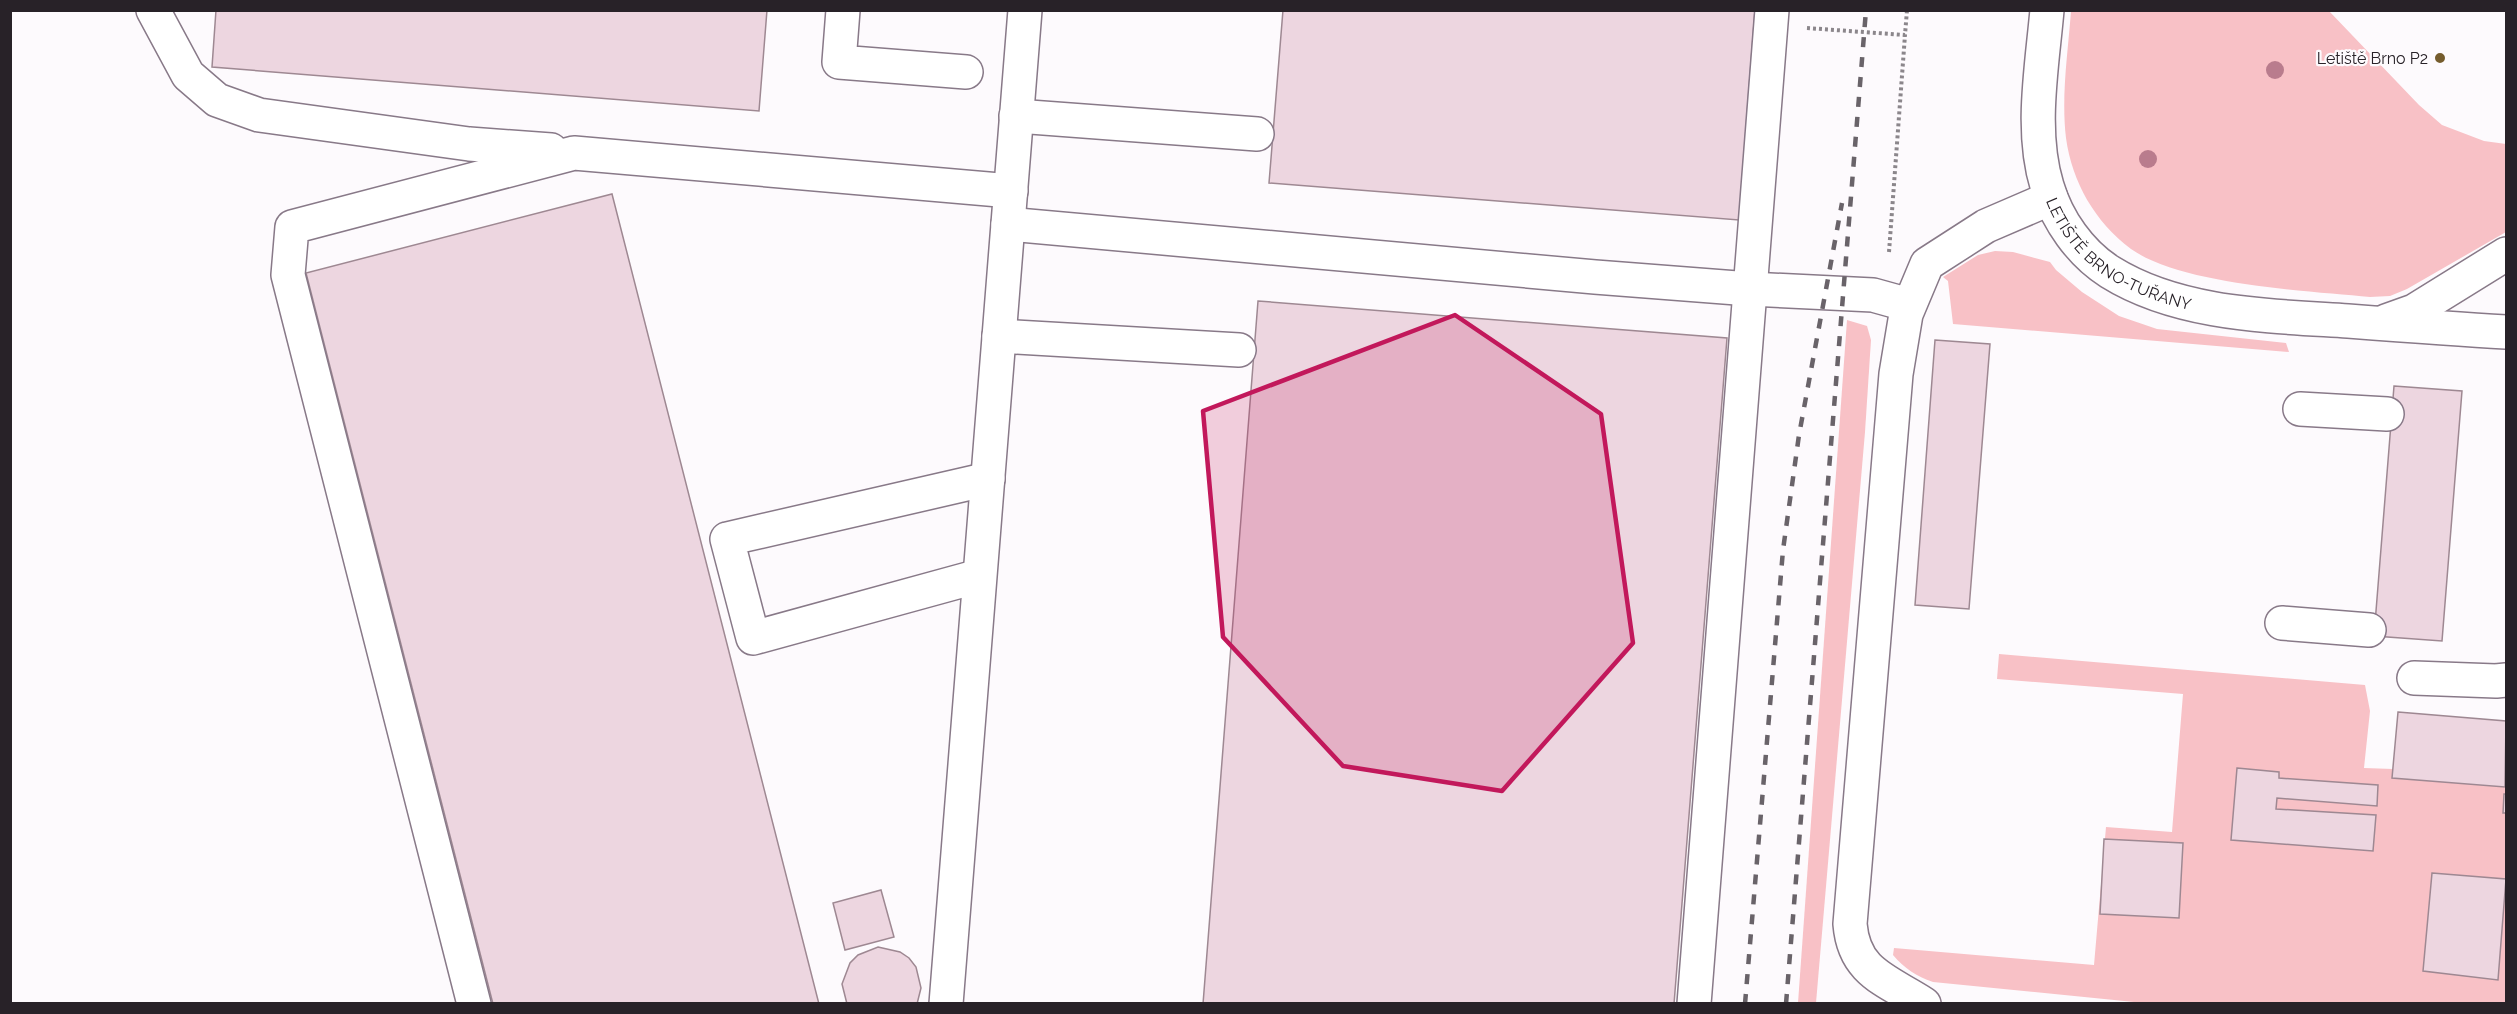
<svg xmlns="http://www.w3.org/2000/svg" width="2517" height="1014" font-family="Raleway,sans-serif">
  <rect width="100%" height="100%" fill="#fdfafd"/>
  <!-- green -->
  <g fill="#f8c1c6">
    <path d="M2071,11H2329L2419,105L2442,125L2484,141L2506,144V232L2407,289L2390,296L2370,297C2308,291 2182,285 2131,249C2095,222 2072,182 2066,138C2061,96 2068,52 2071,11Z"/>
    <polygon points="1995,251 2013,252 2050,262 2056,270 2082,292 2119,316 2157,329 2286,343 2289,352 1953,324 1948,281 1943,277 1978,255"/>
    <polygon points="1847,320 1867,326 1871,340 1865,432 1816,1003 1798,1003"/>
    <path d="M1999,654L2365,685L2370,711L2364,768L2393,769V778L2506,787V1003H2144L1933,982C1916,976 1905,969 1893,955L1894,948L2094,965L2106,827L2172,832L2183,694L1997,679Z"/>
  </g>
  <!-- building -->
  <g fill="#edd6e0" stroke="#9e8892" stroke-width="1.5">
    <polygon points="216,10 767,10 759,111 212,67"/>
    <polygon points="1283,10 1755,10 1739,220 1269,183"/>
    <polygon points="612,194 819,1004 493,1004 306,273"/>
    <polygon points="1258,301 1727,338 1674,1004 1203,1004"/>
    <polygon points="1935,340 1990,344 1969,609 1915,605"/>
    <polygon points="2394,386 2462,391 2442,641 2374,636"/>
    <polygon points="2398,712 2506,721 2505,787 2392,778"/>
    <polygon points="2237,768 2279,772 2279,778 2378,785 2377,806 2277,798 2276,809 2376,815 2373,851 2231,840"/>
    <polygon points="2504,794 2506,794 2506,813 2503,813"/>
    <polygon points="2104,839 2183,843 2179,918 2100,914"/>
    <polygon points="2432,873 2506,879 2498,980 2423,971"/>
    <polygon points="881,890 894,937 845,950 833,903"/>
    <polygon points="878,947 900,952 909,958 916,967 921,988 917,1004 847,1004 842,984 850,963 858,955"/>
  </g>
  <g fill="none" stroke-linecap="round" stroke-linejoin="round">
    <!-- minor casing -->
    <g stroke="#887988" stroke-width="36">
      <g id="minor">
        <polyline points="153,10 188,75 217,100 259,115 469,144 551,150"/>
        <polyline points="843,10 839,62 966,72"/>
        <path id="s1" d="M2047,10C2042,67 2030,131 2047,186C2057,220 2080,253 2110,272C2179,315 2270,316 2348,321C2401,325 2454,329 2506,332"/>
        <polyline points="1016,116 1257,134"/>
        <polyline points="1008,224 1595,277 1750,289 1873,295 1909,305"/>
        <polyline points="2386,321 2414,311 2506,254"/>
        <polyline points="999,336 1239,350"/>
        <polyline points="2300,409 2387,414"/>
        <polyline points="979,576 753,638 727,539 988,479"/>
        <polyline points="2282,623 2369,630"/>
        <polyline points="2414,678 2496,681 2506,680"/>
        <polyline points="474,1004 288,275 292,227 574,153 1011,191"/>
        <polyline points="946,1004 1025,10"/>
        <polyline points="1694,1004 1772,10"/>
        <path d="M1924,1004C1887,980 1854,973 1850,924L1896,374L1906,314L1927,264L1986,226L2051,198"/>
      </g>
    </g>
    <!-- path -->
    <g stroke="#8b868b" stroke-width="4" stroke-dasharray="3 3" stroke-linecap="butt">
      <polyline points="1807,28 1905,35 1907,10"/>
      <polyline points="1889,252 1905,35"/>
    </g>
    <!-- minor -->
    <use href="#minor" stroke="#fff" stroke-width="33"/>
    <!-- rail -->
    <g stroke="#696369" stroke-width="4.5" stroke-dasharray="10 10" stroke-linecap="butt">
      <polyline points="1745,1004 1783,550 1799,435 1842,203"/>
      <polyline points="1786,1004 1866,10"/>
    </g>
  </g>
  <!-- trees -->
  <g fill="#b97c8d">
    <circle cx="2275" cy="70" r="9"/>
    <circle cx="2148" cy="159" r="9"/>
  </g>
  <!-- marked area -->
  <path fill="#c2185b" fill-opacity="0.2" stroke="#c2185b" stroke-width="4.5" stroke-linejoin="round" d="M1455,315L1601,414L1633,643L1502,791L1343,766L1223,637L1203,411Z"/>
  <!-- markers -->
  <circle fill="#755c2d" stroke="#fdfafd" stroke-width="2" cx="2440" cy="58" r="6"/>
  <g text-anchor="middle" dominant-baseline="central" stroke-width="4.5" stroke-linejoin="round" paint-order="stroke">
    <!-- poi labels -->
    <g font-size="16" fill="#282228" stroke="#fdfafd" text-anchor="end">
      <text x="2428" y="58">Letiště Brno P2</text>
    </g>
    <!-- street labels -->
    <g font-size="16" fill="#282228" stroke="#fdfafd">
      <text stroke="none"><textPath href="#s1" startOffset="282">LETIŠTĚ BRNO-TUŘANY</textPath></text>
    </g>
  </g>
  <!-- border -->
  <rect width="2517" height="1014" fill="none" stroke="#282228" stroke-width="24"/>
</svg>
